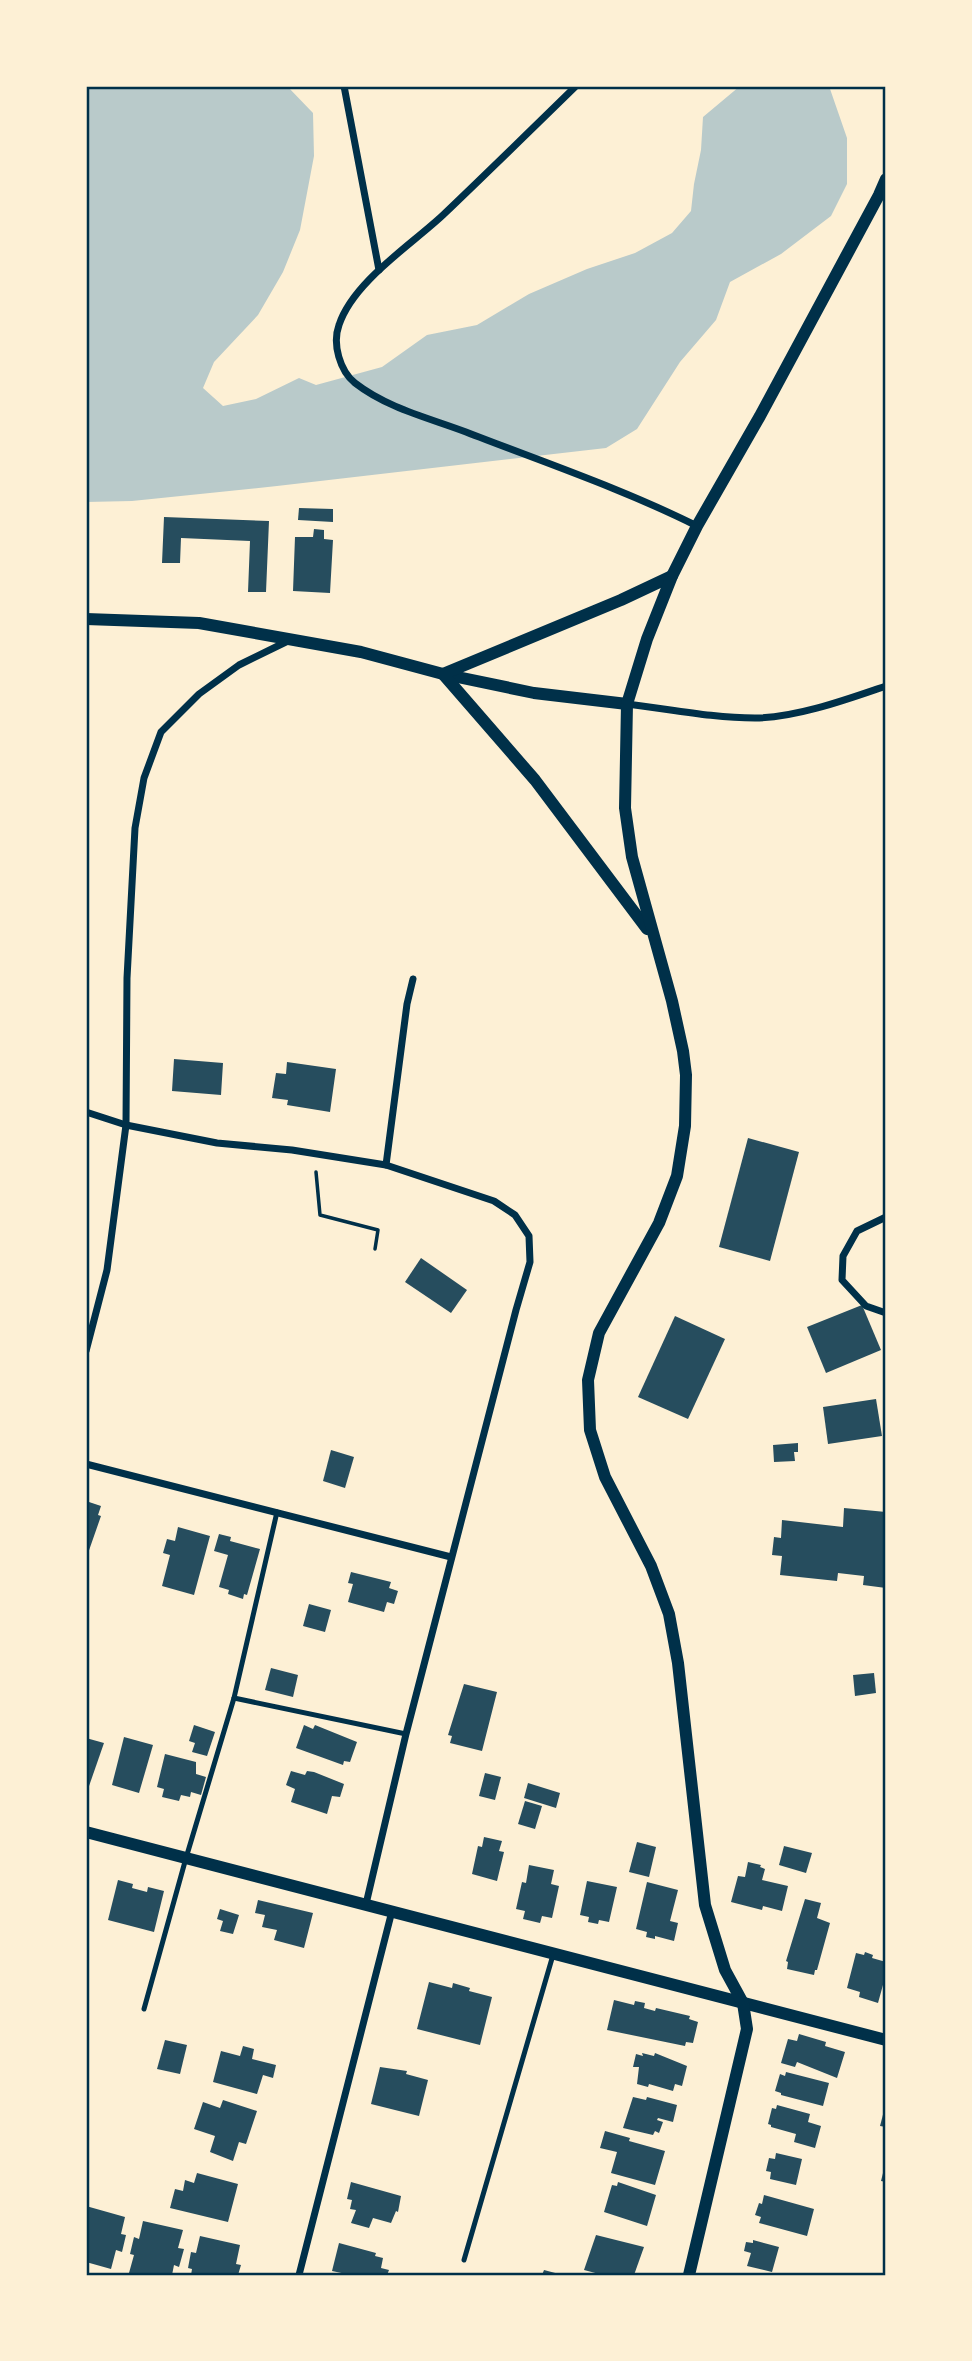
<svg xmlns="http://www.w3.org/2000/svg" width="972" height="2361" font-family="'Work Sans',sans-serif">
  <rect width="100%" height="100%" fill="#fdf0d5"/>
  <!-- green -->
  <polygon fill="#b9caca" points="86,86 287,86 313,113 314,156 300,230 283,272 258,315 214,362 203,388 223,406 256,399 299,378 316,385 382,367 427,335 477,325 529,294 587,269 635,253 672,233 691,211 694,184 701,150 703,117 740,86 829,86 847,138 847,184 831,216 781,254 730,282 716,320 680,362 637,429 606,448 277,486 132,501 86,502"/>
  <!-- building -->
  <g fill="#264d5e">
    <polygon points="299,508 333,509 333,522 298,520"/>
    <polygon points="164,517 269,521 266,592 248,592 250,541 181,538 180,563 162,563"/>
    <polygon points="314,529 324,530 324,539 333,540 330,593 293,591 295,537 313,537"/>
    <polygon points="174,1059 223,1063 221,1095 172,1091"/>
    <polygon points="287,1062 336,1069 330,1112 287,1105 288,1100 272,1098 276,1073 286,1074"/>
    <polygon points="748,1138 799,1152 770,1261 719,1247"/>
    <polygon points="421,1258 467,1290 451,1313 405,1282"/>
    <polygon points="862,1305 881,1350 826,1373 807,1327"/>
    <polygon points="675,1316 725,1339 688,1419 638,1397"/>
    <polygon points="876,1399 882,1436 828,1444 823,1407"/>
    <polygon points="798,1443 798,1452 794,1452 795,1461 774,1462 773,1445"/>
    <polygon points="331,1450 354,1457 345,1488 323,1481"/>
    <polygon points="86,1501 101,1506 98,1515 101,1516 86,1559"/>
    <polygon points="844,1508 886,1512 886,1588 863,1585 864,1576 838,1573 837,1581 780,1575 782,1556 772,1555 774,1537 781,1538 782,1520 843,1527"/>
    <polygon points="178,1527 210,1536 194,1595 162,1586 170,1555 163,1553 167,1539 175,1541"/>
    <polygon points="219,1534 231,1537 230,1541 260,1549 247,1595 244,1594 243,1599 228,1594 229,1590 219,1587 228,1555 214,1551"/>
    <polygon points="351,1572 391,1582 389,1588 398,1591 394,1604 387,1602 384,1612 348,1602 353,1584 348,1583"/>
    <polygon points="309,1604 331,1610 325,1632 303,1626"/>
    <polygon points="271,1668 298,1675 293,1697 265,1690"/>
    <polygon points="874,1673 876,1693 855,1696 853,1675"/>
    <polygon points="464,1684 497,1692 482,1751 450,1743 452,1736 448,1735"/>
    <polygon points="194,1725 215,1732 207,1756 192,1752 195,1743 189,1741"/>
    <polygon points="304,1725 313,1729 315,1725 357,1742 350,1762 344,1761 343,1765 296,1748"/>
    <polygon points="124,1737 153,1745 139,1793 112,1785"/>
    <polygon points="86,1738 104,1743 88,1789 86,1788"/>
    <polygon points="165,1754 196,1762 196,1774 206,1777 201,1795 191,1792 190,1797 181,1795 179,1801 162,1797 164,1789 157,1787"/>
    <polygon points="291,1771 305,1775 307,1771 314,1772 344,1784 340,1797 332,1796 327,1814 291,1802 295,1789 286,1785"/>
    <polygon points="485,1773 501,1777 495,1800 479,1796"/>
    <polygon points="528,1783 560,1793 556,1808 524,1798"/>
    <polygon points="525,1801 542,1806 535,1829 518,1824"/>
    <polygon points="484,1837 502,1841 499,1851 504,1852 497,1881 472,1874 478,1846 482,1847"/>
    <polygon points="637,1842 656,1847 649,1877 629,1872"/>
    <polygon points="784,1846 812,1853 806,1873 779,1865"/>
    <polygon points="748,1862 761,1865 760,1867 765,1869 762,1880 788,1886 782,1911 763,1906 762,1910 731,1902 738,1876 745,1877"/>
    <polygon points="529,1865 554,1870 551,1884 559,1886 552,1918 542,1916 540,1923 523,1919 525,1911 516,1909 522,1882 526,1883"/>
    <polygon points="118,1880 133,1884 132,1888 147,1892 148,1887 164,1891 154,1932 108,1920"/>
    <polygon points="587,1881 617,1887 609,1922 599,1920 598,1924 588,1922 589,1917 580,1915"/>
    <polygon points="647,1882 678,1890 670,1921 678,1923 674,1941 655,1936 655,1939 646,1937 647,1932 636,1929"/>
    <polygon points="805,1899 821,1903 817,1918 830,1923 817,1970 815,1970 814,1975 787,1969 788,1962 786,1961"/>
    <polygon points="258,1900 313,1913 304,1948 274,1940 277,1930 262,1927 265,1915 255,1913"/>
    <polygon points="220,1909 239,1915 233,1934 220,1931 223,1921 217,1919"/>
    <polygon points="865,1952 873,1955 872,1958 886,1962 886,1974 878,2003 859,1997 860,1992 847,1988 856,1953 864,1955"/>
    <polygon points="429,1982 452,1988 453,1983 470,1988 469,1991 492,1997 480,2045 417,2029"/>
    <polygon points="614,2000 634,2005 635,2001 645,2003 644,2008 655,2011 656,2008 690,2016 689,2019 698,2022 693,2043 686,2042 685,2046 607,2030"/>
    <polygon points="799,2034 826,2042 825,2046 845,2052 837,2078 797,2062 795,2067 781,2063 788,2039 797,2041"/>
    <polygon points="165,2040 187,2045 180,2074 157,2069"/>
    <polygon points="243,2046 254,2049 252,2059 276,2065 273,2078 263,2075 257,2094 213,2082 221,2051 240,2056"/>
    <polygon points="642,2053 654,2056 655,2053 687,2066 682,2086 675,2084 673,2091 649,2084 648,2087 637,2084 639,2067 633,2067 636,2054 643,2056"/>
    <polygon points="380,2067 407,2071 406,2074 428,2080 419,2116 371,2104"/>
    <polygon points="786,2072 829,2083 823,2106 781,2095 781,2093 775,2091 780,2074 785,2076"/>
    <polygon points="633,2097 646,2100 647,2097 677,2105 673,2122 658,2118 657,2120 663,2122 659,2133 655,2131 653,2135 623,2128"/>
    <polygon points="223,2100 257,2111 246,2144 239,2142 233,2161 210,2152 215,2136 194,2129 203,2102 220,2108"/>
    <polygon points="777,2105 810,2114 808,2122 821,2126 815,2148 794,2142 796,2134 771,2127 771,2125 768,2124 772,2108 776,2109"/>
    <polygon points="885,2107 886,2107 886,2127 880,2126"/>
    <polygon points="605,2131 630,2138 629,2141 665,2151 655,2185 611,2173 617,2152 600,2148"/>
    <polygon points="776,2153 802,2159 796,2185 770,2179 771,2172 766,2171 769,2158 775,2159"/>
    <polygon points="885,2165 886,2166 886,2182 881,2181"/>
    <polygon points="197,2173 238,2184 228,2222 170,2208 175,2189 183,2191 185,2180 194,2183"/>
    <polygon points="351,2182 401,2196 398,2212 396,2211 391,2223 373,2218 369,2228 351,2223 356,2210 350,2209 352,2200 347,2199"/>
    <polygon points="618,2182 656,2195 647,2226 604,2212 612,2185 617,2186"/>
    <polygon points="764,2195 814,2209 807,2236 759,2223 761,2217 755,2215 759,2203 762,2204"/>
    <polygon points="86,2206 125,2217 121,2234 126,2235 122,2252 116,2250 111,2269 86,2262"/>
    <polygon points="143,2221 183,2230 178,2248 184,2249 179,2267 174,2265 172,2275 129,2273 134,2255 130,2254 134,2237 139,2239"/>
    <polygon points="596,2235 644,2247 634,2275 603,2275 584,2270"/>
    <polygon points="200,2236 240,2245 236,2264 241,2265 238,2275 191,2275 192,2269 188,2268 191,2252 196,2253"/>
    <polygon points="753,2240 779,2247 772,2272 747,2266 751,2253 744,2251 746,2242 753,2243"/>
    <polygon points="339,2243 376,2253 375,2256 383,2258 381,2268 389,2270 387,2275 351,2275 332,2271"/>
    <polygon points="544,2270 559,2274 559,2275 542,2275"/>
  </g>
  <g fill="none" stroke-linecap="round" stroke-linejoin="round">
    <!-- path -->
    <polyline stroke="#003049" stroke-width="3.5" points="316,1172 320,1215 378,1230 375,1249"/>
    <!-- service -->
    <g stroke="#003049" stroke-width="5">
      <polyline points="234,1698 406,1734"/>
      <polyline points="144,2009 186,1858 234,1698 277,1512"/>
      <polyline points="464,2260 553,1955"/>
    </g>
    <!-- minor -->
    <g stroke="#003049" stroke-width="7">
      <polyline points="344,86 379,270"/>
      <path d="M576,86C532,129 488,172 443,215C411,245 353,282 339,325C332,344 340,371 355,383C387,408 429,418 466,432C543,462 623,489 697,526"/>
      <path d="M627,704C670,709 712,718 755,718C796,718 848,699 886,686"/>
      <polyline points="86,1112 126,1125 217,1143 292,1150 386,1165 494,1201 515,1215 529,1236 530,1262 516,1310 406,1734 366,1904"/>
      <polyline points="386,1165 407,1004 413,979"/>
      <polyline points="886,1217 857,1231 843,1256 842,1280 866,1306 886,1313"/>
      <polyline points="86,1351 107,1270 126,1125 127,978 135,828 144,778 161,732 199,694 239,665 290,640"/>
      <polyline points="86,1464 451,1557"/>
      <polyline points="299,2275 392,1911"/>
    </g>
    <!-- tertiary -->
    <g stroke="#003049" stroke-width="12">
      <polyline points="86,619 199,623 361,652 443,674 534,693 627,704"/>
      <polyline points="647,929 535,780 443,674 621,600 672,576"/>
      <polyline points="86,1832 886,2040"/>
      <polyline points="689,2275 747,2029 743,2003 725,1970 705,1905 678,1663 669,1614 651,1566 605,1477 590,1430 588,1380 599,1333 659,1223 677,1176 685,1126 686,1075 683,1051 672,1001 632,857 625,808 627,704 647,639 672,576 697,526 760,416 879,195 886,179"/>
    </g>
  </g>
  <!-- border -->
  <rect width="972" height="2361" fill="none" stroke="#fdf0d5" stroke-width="175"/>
  <rect x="88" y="88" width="796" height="2186" fill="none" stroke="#003049" stroke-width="2.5"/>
</svg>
